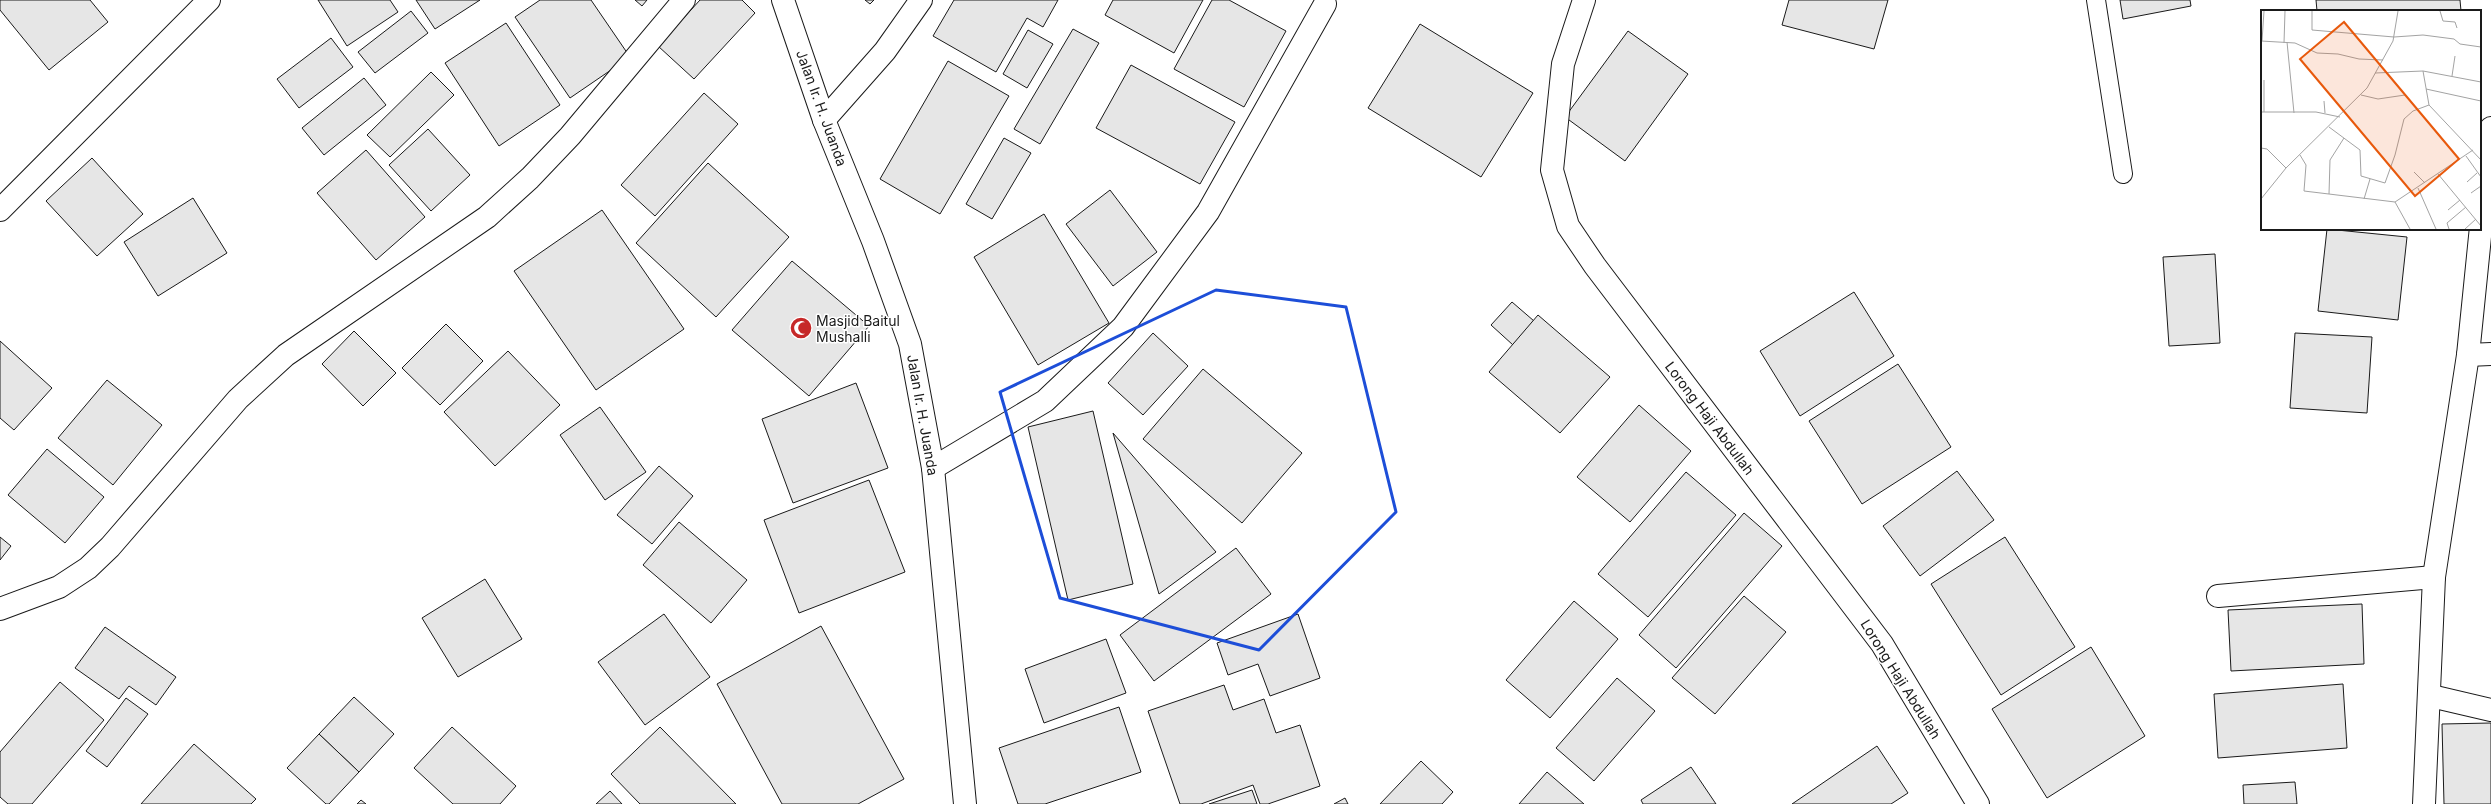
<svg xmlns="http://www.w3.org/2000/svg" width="2491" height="804" font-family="Inter,sans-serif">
  <rect width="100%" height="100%" fill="#fff"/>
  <!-- building -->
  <g fill="#e6e6e6" stroke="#1a1a1a">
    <polygon points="0,0 90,0 108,22 49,70 0,10"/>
    <polygon points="318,0 390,0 398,12 347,46"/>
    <polygon points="416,0 480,0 435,29"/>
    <polygon points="540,0 591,0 630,57 570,98 515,17"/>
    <polygon points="635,0 647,0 642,6"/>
    <polygon points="700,0 742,0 755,13 694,79 658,46"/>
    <polygon points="865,0 874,0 870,4"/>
    <polygon points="954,0 1058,0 1043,27 1027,18 996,72 933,36"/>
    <polygon points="1113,0 1203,0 1174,53 1105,15"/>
    <polygon points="1212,0 1229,0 1286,31 1244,107 1174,69"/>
    <polygon points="1789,0 1888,0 1874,49 1782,25"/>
    <polygon points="2120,0 2190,0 2191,6 2123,19"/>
    <polygon points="2316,0 2460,0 2461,11 2317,11"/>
    <polygon points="411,11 428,33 375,73 358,52"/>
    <polygon points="506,23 560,105 499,146 445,63"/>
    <polygon points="1420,24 1533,93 1481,177 1368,108"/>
    <polygon points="1073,29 1099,43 1040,144 1014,129"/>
    <polygon points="1028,30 1053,44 1027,88 1003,74"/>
    <polygon points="1628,31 1688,74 1625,161 1565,117"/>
    <polygon points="331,38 353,67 299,108 277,79"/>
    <polygon points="948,61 1009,96 940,214 880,179"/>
    <polygon points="1131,65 1235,122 1200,184 1096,128"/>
    <polygon points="431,72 454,95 390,157 367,135"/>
    <polygon points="364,78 386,105 324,155 302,128"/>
    <polygon points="704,93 738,124 655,216 621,185"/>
    <polygon points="428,129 470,175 431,211 389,165"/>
    <polygon points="1004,138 1031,153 992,219 966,204"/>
    <polygon points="366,150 425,217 376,260 317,193"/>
    <polygon points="92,158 143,214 97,256 46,201"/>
    <polygon points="708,163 789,237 716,317 636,243"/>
    <polygon points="1110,190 1157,252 1113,286 1066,224"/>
    <polygon points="193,198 227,253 158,296 124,242"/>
    <polygon points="602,210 684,329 596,390 514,271"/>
    <polygon points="1044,214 1109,323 1038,365 974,257"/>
    <polygon points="2327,229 2407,237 2398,320 2318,311"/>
    <polygon points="2215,254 2220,343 2169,346 2163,257"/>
    <polygon points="792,261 869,326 809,396 732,330"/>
    <polygon points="1854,292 1894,356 1800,416 1760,351"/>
    <polygon points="1512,302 1534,321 1513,345 1491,325"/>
    <polygon points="1538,315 1610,377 1560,433 1489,372"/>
    <polygon points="446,324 483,361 440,405 402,368"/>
    <polygon points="354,331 396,373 363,406 322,364"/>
    <polygon points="1153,333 1188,366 1143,415 1108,383"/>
    <polygon points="2295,333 2372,337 2367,413 2290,408"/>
    <polygon points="0,341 52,388 14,430 0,418"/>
    <polygon points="508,351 560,405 495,466 444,412"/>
    <polygon points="1898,364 1951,447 1862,504 1809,421"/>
    <polygon points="1203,369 1302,453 1242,523 1143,439"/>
    <polygon points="107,380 162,425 113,485 58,438"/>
    <polygon points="856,383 888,468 793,503 762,419"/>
    <polygon points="1639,405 1691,451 1630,522 1577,477"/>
    <polygon points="600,407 646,472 605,500 560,435"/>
    <polygon points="1093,411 1133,584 1068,600 1028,427"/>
    <polygon points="1113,433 1216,552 1159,594"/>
    <polygon points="47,449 104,497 65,543 8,495"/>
    <polygon points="659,466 693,496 652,544 617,515"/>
    <polygon points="1957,471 1994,520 1920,576 1883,526"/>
    <polygon points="1686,472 1736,515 1648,617 1598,574"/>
    <polygon points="869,480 905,572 799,613 764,520"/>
    <polygon points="1744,513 1782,546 1676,668 1639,635"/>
    <polygon points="679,522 747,580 711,623 643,565"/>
    <polygon points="0,537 11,546 0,560"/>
    <polygon points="2005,537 2075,647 2001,695 1931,584"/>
    <polygon points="1236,548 1271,594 1154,681 1120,635"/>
    <polygon points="485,579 522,639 458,677 422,618"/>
    <polygon points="1744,596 1786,632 1715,714 1672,678"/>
    <polygon points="1574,601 1618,639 1550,718 1506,680"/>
    <polygon points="2362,604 2364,664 2231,671 2228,610"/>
    <polygon points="664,614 710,677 645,725 598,662"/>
    <polygon points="1298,614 1320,678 1270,696 1258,664 1228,675 1217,643"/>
    <polygon points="821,626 904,779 858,804 782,804 717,684"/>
    <polygon points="105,627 176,677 156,705 129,686 119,699 75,668"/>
    <polygon points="1106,639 1126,693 1044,723 1025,669"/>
    <polygon points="2091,647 2145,736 2047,798 1992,709"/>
    <polygon points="1617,678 1655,711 1594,781 1556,748"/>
    <polygon points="60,682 104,720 32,804 8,804 0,797 0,752"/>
    <polygon points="2343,684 2347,748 2218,758 2214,694"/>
    <polygon points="1224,685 1233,710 1264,699 1276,733 1300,725 1320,786 1268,804 1260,804 1253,785 1201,804 1180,804 1148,711"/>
    <polygon points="354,697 394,734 359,772 319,734"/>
    <polygon points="126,698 148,714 107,767 86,751"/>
    <polygon points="1119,707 1141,772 1045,804 1018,804 999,748"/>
    <polygon points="2491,723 2491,804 2444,804 2442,724"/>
    <polygon points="452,727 516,786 500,804 453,804 414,768"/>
    <polygon points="660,727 736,804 640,804 611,774"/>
    <polygon points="319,734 359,772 329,804 326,804 287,768"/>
    <polygon points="194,744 256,799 251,804 141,804"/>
    <polygon points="1877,746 1908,793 1891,804 1792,804"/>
    <polygon points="1421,761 1453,792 1442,804 1380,804"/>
    <polygon points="1691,767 1716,804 1643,804 1641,800"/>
    <polygon points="1547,772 1584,804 1519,804"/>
    <polygon points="2295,782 2297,804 2244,804 2243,785"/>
    <polygon points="1252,790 1257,804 1209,804"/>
    <polygon points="610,791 622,804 596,804"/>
    <polygon points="1345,798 1348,804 1334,804"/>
    <polygon points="361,800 366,804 357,804"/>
  </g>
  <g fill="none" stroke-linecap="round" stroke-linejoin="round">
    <!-- lane casing -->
    <g stroke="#1a1a1a" stroke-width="20">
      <polyline id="lane" points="2096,0 2123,174"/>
    </g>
    <!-- street casing -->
    <g stroke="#1a1a1a" stroke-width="24">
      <g id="street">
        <polyline points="1584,0 1563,64 1552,170 1568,226 1595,266 1882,644 1978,804"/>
        <polyline points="0,210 209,0"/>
        <polyline points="2468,355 2491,354"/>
        <polyline points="933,468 1045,401 1123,327 1208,212 1325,4"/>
        <polyline points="2218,596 2434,577"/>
        <polyline points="0,609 59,587 88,568 110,547 238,399 286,355 487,217 530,178 570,136 684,0"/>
        <polyline points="2431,696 2491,710"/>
        <polyline points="2424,804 2434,577 2468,355 2491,128"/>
      </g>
    </g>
    <!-- secondary casing -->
    <g stroke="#1a1a1a" stroke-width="24">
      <g id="secondary">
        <polyline points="783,0 824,120 873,241 910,344 933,468 965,804"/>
        <polyline points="824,120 885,51 921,0"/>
      </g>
    </g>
    <!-- lane -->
    <use href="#lane" stroke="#fff" stroke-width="18"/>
    <!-- street -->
    <use href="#street" stroke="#fff" stroke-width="22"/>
    <!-- secondary -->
    <use href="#secondary" stroke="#fff" stroke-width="22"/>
  </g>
  <!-- marked area -->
  <path fill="none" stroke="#1d4ed8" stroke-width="3" stroke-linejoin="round" d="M1216,290L1346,307L1396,512L1259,650L1060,598L1000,392Z"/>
  <!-- icons -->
  <defs>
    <g id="mosque-disc" transform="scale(1.15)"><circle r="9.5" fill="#c62828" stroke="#fff"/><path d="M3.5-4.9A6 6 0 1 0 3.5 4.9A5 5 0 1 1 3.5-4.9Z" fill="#fff"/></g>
  </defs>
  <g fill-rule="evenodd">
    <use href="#mosque-disc" x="801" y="328"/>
  </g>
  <g text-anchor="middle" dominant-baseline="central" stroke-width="3" stroke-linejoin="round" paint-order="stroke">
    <!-- street labels -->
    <g font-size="14" fill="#1a1a1a" stroke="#fff">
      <text transform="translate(822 108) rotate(70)">Jalan Ir. H. Juanda</text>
      <text transform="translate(923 415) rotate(80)">Jalan Ir. H. Juanda</text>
      <text transform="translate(1710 418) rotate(53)">Lorong Haji Abdullah</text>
      <text transform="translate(1901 679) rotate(58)">Lorong Haji Abdullah</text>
    </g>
    <!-- poi labels -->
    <g font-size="14" fill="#1a1a1a" stroke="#fff" text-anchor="start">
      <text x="816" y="320">Masjid Baitul<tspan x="816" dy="16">Mushalli</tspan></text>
    </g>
  </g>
  <!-- overview -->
  <g transform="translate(2261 10)">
    <rect width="220" height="220" fill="#fff"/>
    <path fill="none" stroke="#a3a3a3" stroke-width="1" d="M51,1V20L133,27L162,25L193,29L199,34L220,37M179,1L182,11L194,12L196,18M0,31L34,33L56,43L77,44L98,49L122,50M1,31L3,1M26,32L33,103M23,33L24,1M162,61L168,95L220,150M114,63L162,61L220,72M191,66L194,46M3,70V102M165,79L220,91M100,85L117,89L144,85M63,91L64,103M0,102H55L79,107M68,117L99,140L100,166L124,173L134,145L143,109L152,101L168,95M0,138L6,139L25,158M39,145L45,155L43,181L134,192L212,140M205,146L220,167M153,162L164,173M177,164L220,216M206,172L216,163M157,178L175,219M210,183L220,176M68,184L69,150L83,128M0,189L25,158L106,78L132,31L137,1M103,189L109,169M134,192L149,219M187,200L199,190M188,219L186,213L205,197M204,219L215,209"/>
    <path fill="#e8590c" fill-opacity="0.15" stroke="#e8590c" stroke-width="2" d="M83,12L198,149L154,186L39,49Z"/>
    <rect width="220" height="220" fill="none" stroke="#1a1a1a" stroke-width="2"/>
  </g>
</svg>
